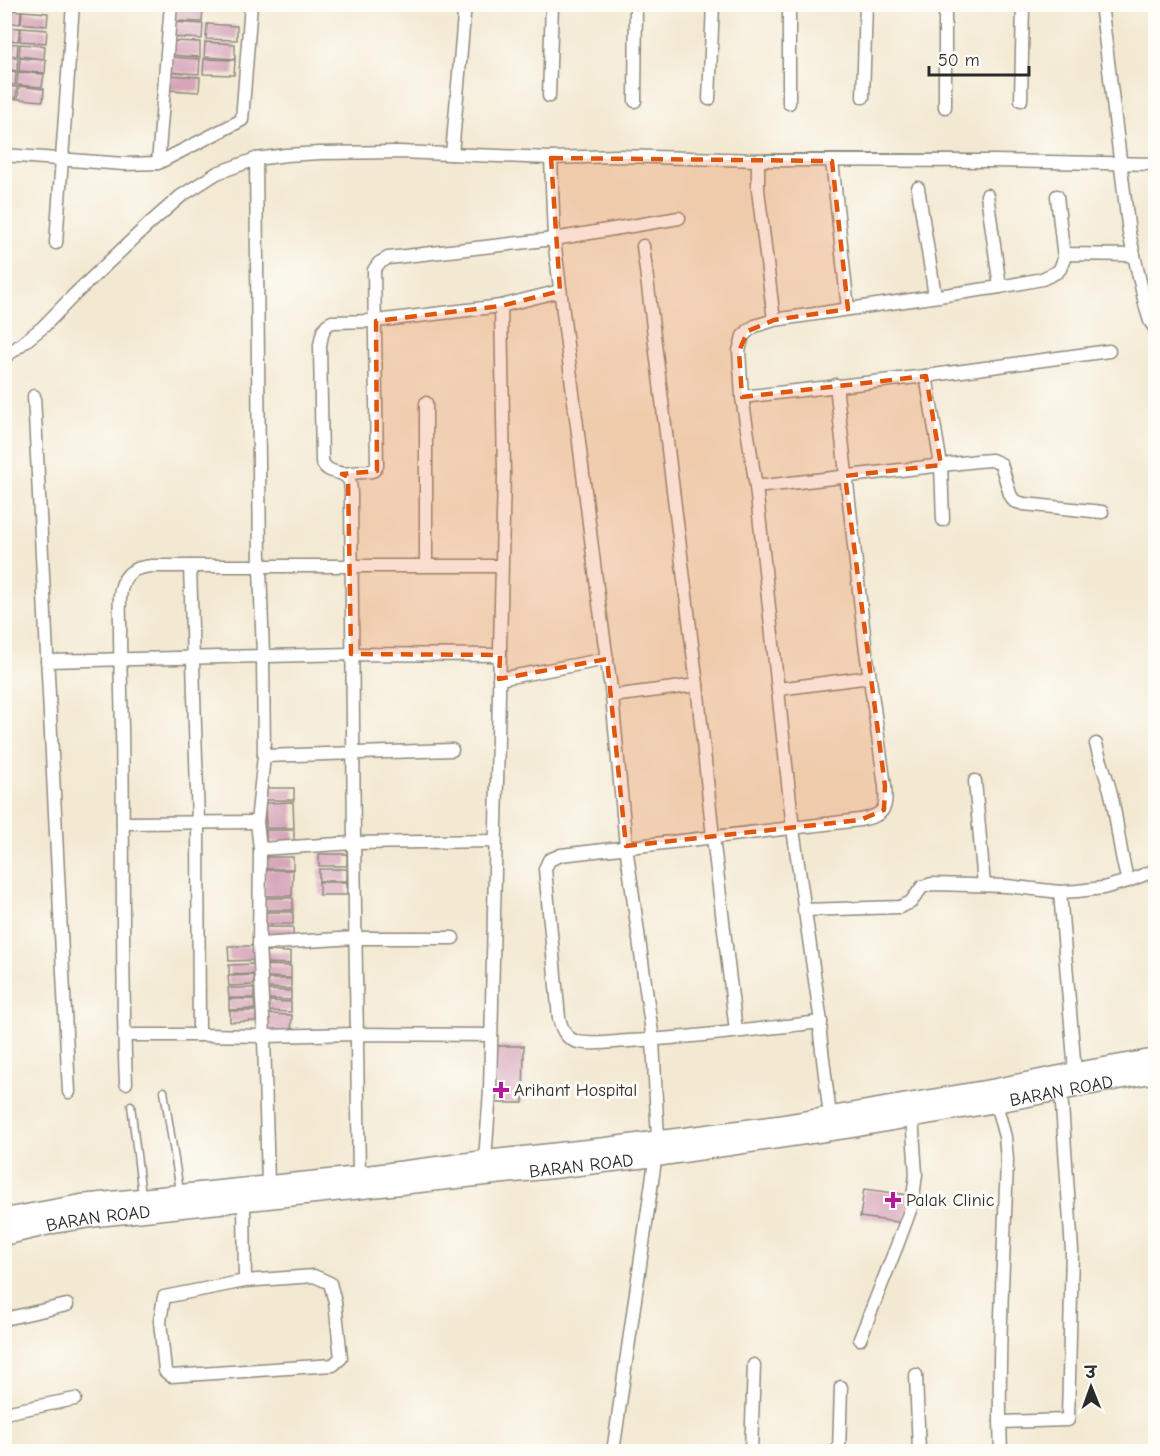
<svg xmlns="http://www.w3.org/2000/svg" width="1160" height="1456" font-family="'Comic Neue','Playpen Sans Deva',sans-serif">
  <rect width="100%" height="100%" fill="#fdfcf7"/>
  <filter id="ink" filterUnits="userSpaceOnUse"><feTurbulence type="fractalNoise" baseFrequency=".0167" numOctaves="2"/><feDisplacementMap in="SourceGraphic" scale="12" xChannelSelector="R" yChannelSelector="G"/><feConvolveMatrix kernelMatrix="1 2 1 2 8 2 1 2 1" color-interpolation-filters="sRGB"/></filter>
  <filter id="wash" filterUnits="userSpaceOnUse"><feTurbulence type="fractalNoise" baseFrequency=".008" numOctaves="4" result="noise"/><feDisplacementMap in="SourceGraphic" scale="24" xChannelSelector="R" yChannelSelector="G"/><feGaussianBlur stdDeviation="1.35" result="paint"/><feColorMatrix in="noise" values="0 0 0 0 0 0 0 0 0 0 0 0 0 0 0 0 0 1.4 0 .05"/><feComposite in="paint" operator="in"/></filter>
  <g filter="url(#wash)">
    <rect width="100%" height="100%" fill="#f3e9d2"/>
    <g id="blocks">
      <!-- building -->
      <g fill="#d7a5b9">
        <polygon points="172,6 203,7 202,22 172,21"/>
        <polygon points="4,10 21,11 20,24 4,22"/>
        <polygon points="22,11 48,13 47,26 21,23"/>
        <polygon points="172,22 203,24 202,39 171,37"/>
        <polygon points="207,24 237,26 237,40 206,39"/>
        <polygon points="5,27 20,28 18,41 5,40"/>
        <polygon points="21,28 47,30 46,43 20,41"/>
        <polygon points="170,41 200,42 200,57 169,55"/>
        <polygon points="205,42 235,44 235,59 204,57"/>
        <polygon points="4,43 18,44 17,56 4,55"/>
        <polygon points="20,44 45,46 44,59 19,56"/>
        <polygon points="4,57 18,58 17,71 4,69"/>
        <polygon points="169,57 200,59 199,74 169,72"/>
        <polygon points="20,58 46,60 45,73 19,71"/>
        <polygon points="204,59 235,60 234,75 203,74"/>
        <polygon points="4,71 16,72 15,85 4,84"/>
        <polygon points="18,72 44,74 42,87 17,85"/>
        <polygon points="169,75 200,77 199,92 168,90"/>
        <polygon points="4,86 17,87 16,99 4,98"/>
        <polygon points="19,86 44,89 43,101 18,99"/>
        <rect x="266" y="788" width="28" height="12"/>
        <polygon points="293,802 294,828 266,828 265,803"/>
        <rect x="266" y="830" width="28" height="12"/>
        <rect x="319" y="854" width="28" height="12"/>
        <rect x="265" y="857" width="28" height="12"/>
        <rect x="319" y="869" width="28" height="12"/>
        <polygon points="265,870 293,870 292,896 264,896"/>
        <rect x="319" y="882" width="28" height="13"/>
        <rect x="265" y="898" width="28" height="12"/>
        <rect x="265" y="912" width="28" height="12"/>
        <rect x="265" y="927" width="28" height="12"/>
        <polygon points="228,946 253,946 255,960 229,961"/>
        <polygon points="266,951 290,952 290,964 266,963"/>
        <polygon points="255,964 255,974 229,975 229,965"/>
        <polygon points="267,965 291,966 291,978 267,977"/>
        <polygon points="254,975 254,985 229,986 228,976"/>
        <polygon points="267,979 291,979 291,989 267,988"/>
        <polygon points="228,988 254,988 254,998 229,998"/>
        <polygon points="267,990 291,991 291,1000 267,999"/>
        <polygon points="229,999 254,999 255,1009 229,1010"/>
        <polygon points="267,1001 291,1002 291,1012 267,1011"/>
        <polygon points="230,1011 256,1011 256,1021 230,1022"/>
        <polygon points="268,1014 292,1015 291,1034 268,1033"/>
        <polygon points="495,1046 524,1046 523,1103 495,1103"/>
        <polygon points="864,1189 909,1195 905,1223 860,1217"/>
      </g>
    </g>
  </g>
  <g filter="url(#ink)">
    <use href="#blocks" fill-opacity="0" stroke="#8f8a7e" stroke-width="1.5"/>
    <g fill="none" stroke-linecap="round" stroke-linejoin="round">
      <!-- lane casing -->
      <g stroke="#8f8a7e" stroke-width="9">
        <g id="lane">
          <polyline points="164,1091 180,1191"/>
          <polyline points="131,1105 142,1196"/>
        </g>
      </g>
      <!-- street casing -->
      <g stroke="#8f8a7e" stroke-width="15">
        <g id="street">
          <polyline points="1101,4 1129,233 1146,308 1150,321 1156,330"/>
          <polyline points="549,96 552,4"/>
          <polyline points="863,97 866,4"/>
          <polyline points="709,99 713,4"/>
          <polyline points="1021,100 1023,4"/>
          <polyline points="635,101 636,4"/>
          <polyline points="789,103 789,4"/>
          <polyline points="945,107 945,4"/>
          <polyline points="452,154 465,4"/>
          <polyline points="4,155 124,164 158,163 242,120 251,4"/>
          <polyline points="551,158 554,239 598,596 612,696 626,846 653,1040 658,1140 613,1452"/>
          <polyline points="256,159 260,566 263,656 264,756 257,822 260,849 259,944 264,1036 268,1184"/>
          <polyline points="758,160 758,190 774,320"/>
          <polyline points="832,161 848,309"/>
          <polyline points="158,163 171,4"/>
          <polyline points="918,188 935,296"/>
          <polyline points="987,195 1000,287"/>
          <polyline points="56,243 73,4"/>
          <polyline points="643,246 697,685 713,837 736,1031"/>
          <polyline points="1064,254 1134,255"/>
          <polyline points="4,358 43,327 75,294 148,225 181,196 217,173 256,159 286,155 320,153 399,152 551,158 618,156 758,160 992,161 1156,164"/>
          <polyline points="926,376 941,465 943,520"/>
          <polyline points="34,396 69,1092"/>
          <polyline points="742,397 926,376 1109,351"/>
          <polyline points="342,474 372,471 374,470 377,466 374,270 379,263 388,258 554,239 679,218"/>
          <polyline points="756,487 977,461 992,460 1001,464 1010,494 1014,501 1024,504 1102,512"/>
          <polyline points="426,565 426,403"/>
          <polyline points="190,566 198,823 199,1035"/>
          <polyline points="47,661 351,654 500,655"/>
          <polyline points="499,679 607,659"/>
          <polyline points="778,689 870,677"/>
          <polyline points="612,696 697,685"/>
          <path d="M1096,744C1100,761 1107,777 1111,794C1118,823 1119,852 1128,881"/>
          <polyline points="264,756 452,750"/>
          <polyline points="975,781 984,885"/>
          <polyline points="123,823 257,822"/>
          <polyline points="260,849 354,843 495,841"/>
          <polyline points="1060,892 1075,1072"/>
          <polyline points="804,910 900,907 911,902 922,887 932,884 1007,886 1060,892 1077,891 1103,888 1128,881 1156,870"/>
          <polyline points="259,944 355,938 453,938"/>
          <path d="M821,1022C757,1029 692,1038 628,1041C613,1042 593,1045 578,1042C566,1039 562,1030 559,1018L545,869L549,860L561,855L860,820C884,815 887,810 885,786L865,644L836,385"/>
          <polyline points="124,1035 199,1035 264,1036 356,1034 491,1035"/>
          <path d="M126,1083C121,965 124,847 122,728C121,693 120,659 120,624C120,611 118,595 123,583C128,570 139,567 152,566H501"/>
          <path d="M996,1103L1005,1137L1007,1160C1004,1257 997,1355 1001,1452"/>
          <polyline points="830,1116 820,1034 821,1022 793,829 756,487 742,397 739,351 743,336 748,331 755,326 774,320 1000,287 1042,279 1057,272 1060,269 1064,259 1057,196"/>
          <polyline points="485,1160 490,1091 504,473 501,306"/>
          <path d="M359,1176L354,843L351,495C351,490 351,484 349,480C343,468 328,477 322,461L320,345L322,335L324,329L327,325L332,322L376,321L501,306L560,291"/>
          <polyline points="244,1201 245,1281 314,1276 330,1283 335,1302 341,1358 333,1365 171,1376 165,1371 160,1321 164,1297 245,1281"/>
          <polyline points="4,1319 67,1305"/>
          <polyline points="860,1339 898,1243 912,1205 916,1174 912,1117"/>
          <polyline points="916,1375 919,1452"/>
          <polyline points="4,1413 75,1399"/>
          <polyline points="1000,1422 1068,1420 1072,1251 1061,1091"/>
          <polyline points="751,1452 754,1365"/>
          <polyline points="839,1452 841,1387"/>
        </g>
      </g>
      <!-- secondary casing -->
      <g stroke="#8f8a7e" stroke-width="21">
        <g id="secondary">
          <polyline points="4,1218 81,1204 359,1176 485,1160 606,1147 778,1125 996,1088 1075,1072 1156,1058"/>
          <path id="s1" d="M4,1236L58,1223L97,1217L553,1169L656,1157L858,1127L996,1103L1156,1073"/>
        </g>
      </g>
      <!-- lane -->
      <use href="#lane" stroke="#fff" stroke-width="6"/>
      <!-- street -->
      <use href="#street" stroke="#fff" stroke-width="12"/>
      <!-- secondary -->
      <use href="#secondary" stroke="#fff" stroke-width="18"/>
    </g>
  </g>
  <!-- marked area -->
  <path fill="#df570e" fill-opacity="0.2" stroke="#df570e" stroke-width="4.5" stroke-dasharray="12 8" stroke-linejoin="round" d="M551,158L832,161L848,309L774,320L748,331L739,351L742,397L926,376L941,465L845,476L885,786L884,810L860,820L626,846L607,659L499,679L500,655L351,654L348,477L342,474L377,471L376,321L501,306L560,291Z"/>
  <!-- markers -->
  <g fill="#b5179e" stroke="#fdfcf7" stroke-width="2">
    <path d="M498 1081h6v6h6v6h-6v6h-6v-6h-6v-6h6z"/>
    <path d="M890 1191h6v6h6v6h-6v6h-6v-6h-6v-6h6z"/>
  </g>
  <g text-anchor="middle" dominant-baseline="central" stroke-width="6" stroke-linejoin="round" paint-order="stroke">
    <!-- poi labels -->
    <g font-size="18" fill="#2b2b2b" stroke="#fdfcf7" text-anchor="start">
      <text x="514" y="1090">Arihant Hospital</text>
      <text x="906" y="1200">Palak Clinic</text>
    </g>
    <!-- street labels -->
    <g font-size="18" fill="#2b2b2b" stroke="#fdfcf7">
      <text stroke="none"><textPath href="#s1" startOffset="1068">BARAN ROAD</textPath></text>
      <text stroke="none"><textPath href="#s1" startOffset="582">BARAN ROAD</textPath></text>
      <text stroke="none"><textPath href="#s1" startOffset="96">BARAN ROAD</textPath></text>
    </g>
  </g>
  <!-- margin -->
  <rect width="1160" height="1456" fill="none" stroke="#fdfcf7" stroke-width="24"/>
  <!-- north arrow -->
  <g transform="translate(1091 1387) rotate(359)" stroke="#fdfcf7" stroke-width="4.5" paint-order="stroke">
  <path d="M0-4.5L10 22L0 15L-10 22Z" fill="#2b2b2b"/>
  <text y="-9" font-size="16" font-weight="bold" text-anchor="middle" fill="#2b2b2b">उ</text>
  </g>
  <!-- scale -->
  <path d="M929 66v9h100v-9" fill="none" stroke="#2b2b2b" stroke-width="3"/>
  <text x="938" y="66" font-size="18" fill="#2b2b2b" stroke="#fdfcf7" stroke-width="4.5" paint-order="stroke">50 m</text>
</svg>
